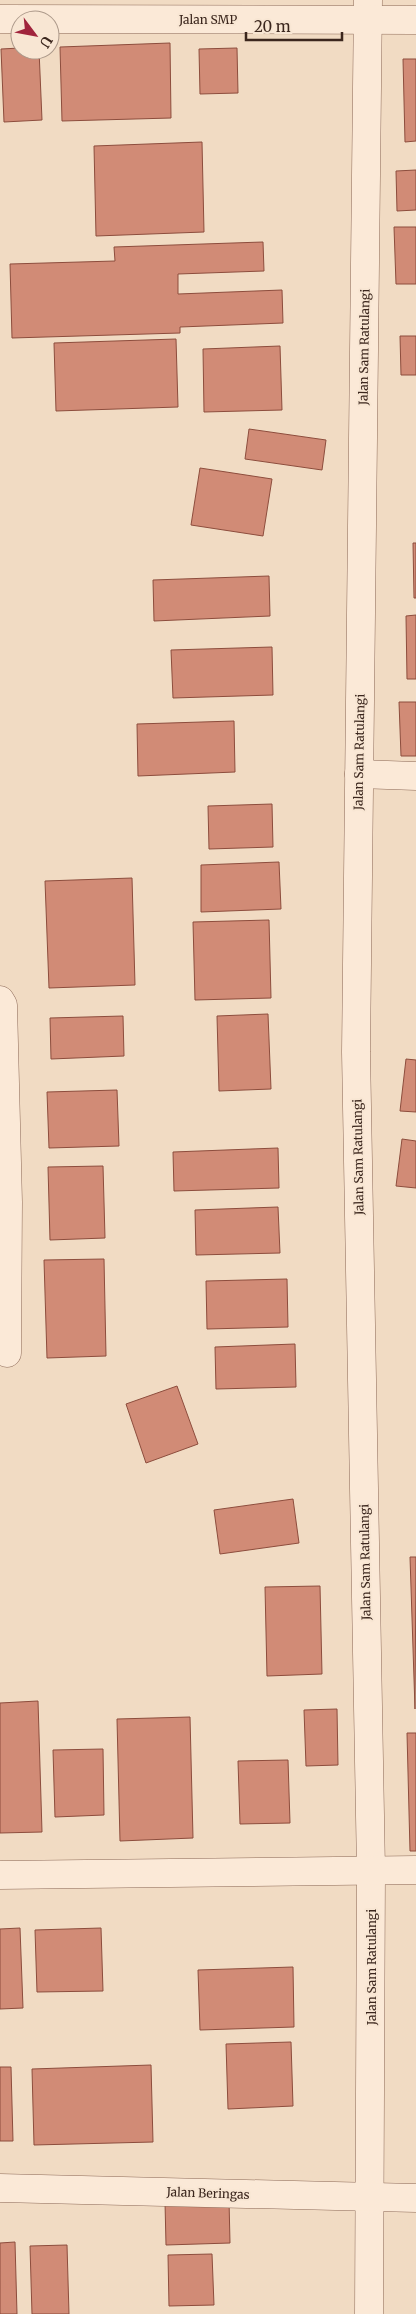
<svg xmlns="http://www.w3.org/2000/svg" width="416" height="2314" font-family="Merriweather,serif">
  <rect width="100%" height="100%" fill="#f1dbc3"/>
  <!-- building -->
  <g fill="#d18b76" stroke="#8d4d3d">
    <polygon points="170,43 171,118 62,121 60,47"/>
    <polygon points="20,48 39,50 42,120 4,122 1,49"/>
    <polygon points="237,48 238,93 200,94 199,49"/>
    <polygon points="403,59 416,59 416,141 405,142"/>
    <polygon points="202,142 204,232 96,236 94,146"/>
    <polygon points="416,170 416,210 397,211 396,171"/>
    <polygon points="394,227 416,227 416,284 396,284"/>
    <polygon points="263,242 264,271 178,274 178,294 282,290 283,323 180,327 180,333 12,338 10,264 115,261 114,247"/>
    <polygon points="400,336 416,336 416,375 401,375"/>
    <polygon points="176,339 178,407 56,411 54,343"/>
    <polygon points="280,346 282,410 204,412 203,349"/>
    <polygon points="249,429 326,440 322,470 245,459"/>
    <polygon points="200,468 272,479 263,536 191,525"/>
    <polygon points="413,543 416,543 416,598 414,598"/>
    <polygon points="269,576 270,616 154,621 153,580"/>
    <polygon points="416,615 416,679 407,679 406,616"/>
    <polygon points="272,647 273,695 173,698 171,650"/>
    <polygon points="399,702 416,702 416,756 401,756"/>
    <polygon points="234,721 235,772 138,776 137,724"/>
    <polygon points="272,804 273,847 209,849 208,806"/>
    <polygon points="279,862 281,909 201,912 201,865"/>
    <polygon points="132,878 135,985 49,988 45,881"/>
    <polygon points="269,920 271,998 195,1000 193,922"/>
    <polygon points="268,1014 271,1089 219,1091 217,1016"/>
    <polygon points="123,1016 124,1056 51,1059 50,1018"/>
    <polygon points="406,1059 416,1060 416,1112 400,1111"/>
    <polygon points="117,1090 119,1146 49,1148 47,1092"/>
    <polygon points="402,1139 416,1141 416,1188 396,1186"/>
    <polygon points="278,1148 279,1188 174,1191 173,1152"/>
    <polygon points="103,1166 105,1238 50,1240 48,1167"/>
    <polygon points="278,1207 280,1253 196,1255 195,1210"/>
    <polygon points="104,1259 106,1356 47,1358 44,1260"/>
    <polygon points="287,1279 288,1327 207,1329 206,1281"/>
    <polygon points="295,1344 296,1387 216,1389 215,1347"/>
    <polygon points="177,1386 198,1444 146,1463 126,1404"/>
    <polygon points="293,1499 299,1543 220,1554 214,1510"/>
    <polygon points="410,1557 416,1557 415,1709"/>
    <polygon points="320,1586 322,1674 267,1676 265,1587"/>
    <polygon points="38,1701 42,1832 0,1833 0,1703"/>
    <polygon points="337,1709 338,1765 306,1766 304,1710"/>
    <polygon points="190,1717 193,1838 120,1841 117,1719"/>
    <polygon points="407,1733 416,1733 416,1851 410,1851"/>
    <polygon points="103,1749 104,1815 55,1817 53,1750"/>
    <polygon points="288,1760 290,1823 240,1824 238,1761"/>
    <polygon points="20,1928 23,2008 0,2009 0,1929"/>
    <polygon points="101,1928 103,1991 37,1992 35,1930"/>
    <polygon points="293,1967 294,2027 200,2030 198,1970"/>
    <polygon points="291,2042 293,2106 228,2109 226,2044"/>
    <polygon points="151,2065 153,2142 34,2145 32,2069"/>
    <polygon points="0,2067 11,2067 13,2141 0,2141"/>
    <polygon points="229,2200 230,2243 166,2245 165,2202"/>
    <polygon points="15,2242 17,2314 0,2314 0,2243"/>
    <polygon points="67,2245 69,2314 32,2314 30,2246"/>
    <polygon points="212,2254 214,2305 169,2306 168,2255"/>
  </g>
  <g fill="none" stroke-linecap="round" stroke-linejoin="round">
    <!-- minor casing -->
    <g stroke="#8d6a58" stroke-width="29">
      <g id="minor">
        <polyline points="368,0 356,1052 371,1870 369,2314"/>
        <polyline points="0,19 416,20"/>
        <polyline points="359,774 416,776"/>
        <polyline points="0,1000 3,1005 8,1202 7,1353"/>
        <polyline points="0,1875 416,1870"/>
        <polyline points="0,2188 416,2198"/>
      </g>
    </g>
    <!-- minor -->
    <use href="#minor" stroke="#fbe9d7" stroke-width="28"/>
  </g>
  <g text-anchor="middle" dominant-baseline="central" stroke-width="4" stroke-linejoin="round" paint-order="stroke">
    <!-- street labels -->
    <g font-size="12" fill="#3b261d" stroke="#f8e6d3">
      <text x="208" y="19">Jalan SMP</text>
      <text transform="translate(364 347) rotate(-89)">Jalan Sam Ratulangi</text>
      <text transform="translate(359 752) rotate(-89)">Jalan Sam Ratulangi</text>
      <text transform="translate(358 1157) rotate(-91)">Jalan Sam Ratulangi</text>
      <text transform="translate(365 1562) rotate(-91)">Jalan Sam Ratulangi</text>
      <text transform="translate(371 1967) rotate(-90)">Jalan Sam Ratulangi</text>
      <text transform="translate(208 2193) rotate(2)">Jalan Beringas</text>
    </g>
  </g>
  <!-- north arrow -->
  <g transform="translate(35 35) rotate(122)"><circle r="24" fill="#f8e6d3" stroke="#ac998a"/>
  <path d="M0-4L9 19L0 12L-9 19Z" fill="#a0243c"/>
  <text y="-8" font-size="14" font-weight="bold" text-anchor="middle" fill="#3b261d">U</text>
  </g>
  <!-- scale -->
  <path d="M246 32v8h96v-8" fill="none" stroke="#3b261d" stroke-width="2.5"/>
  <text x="254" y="32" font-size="15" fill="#3b261d" stroke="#f8e6d3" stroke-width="4" paint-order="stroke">20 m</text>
</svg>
